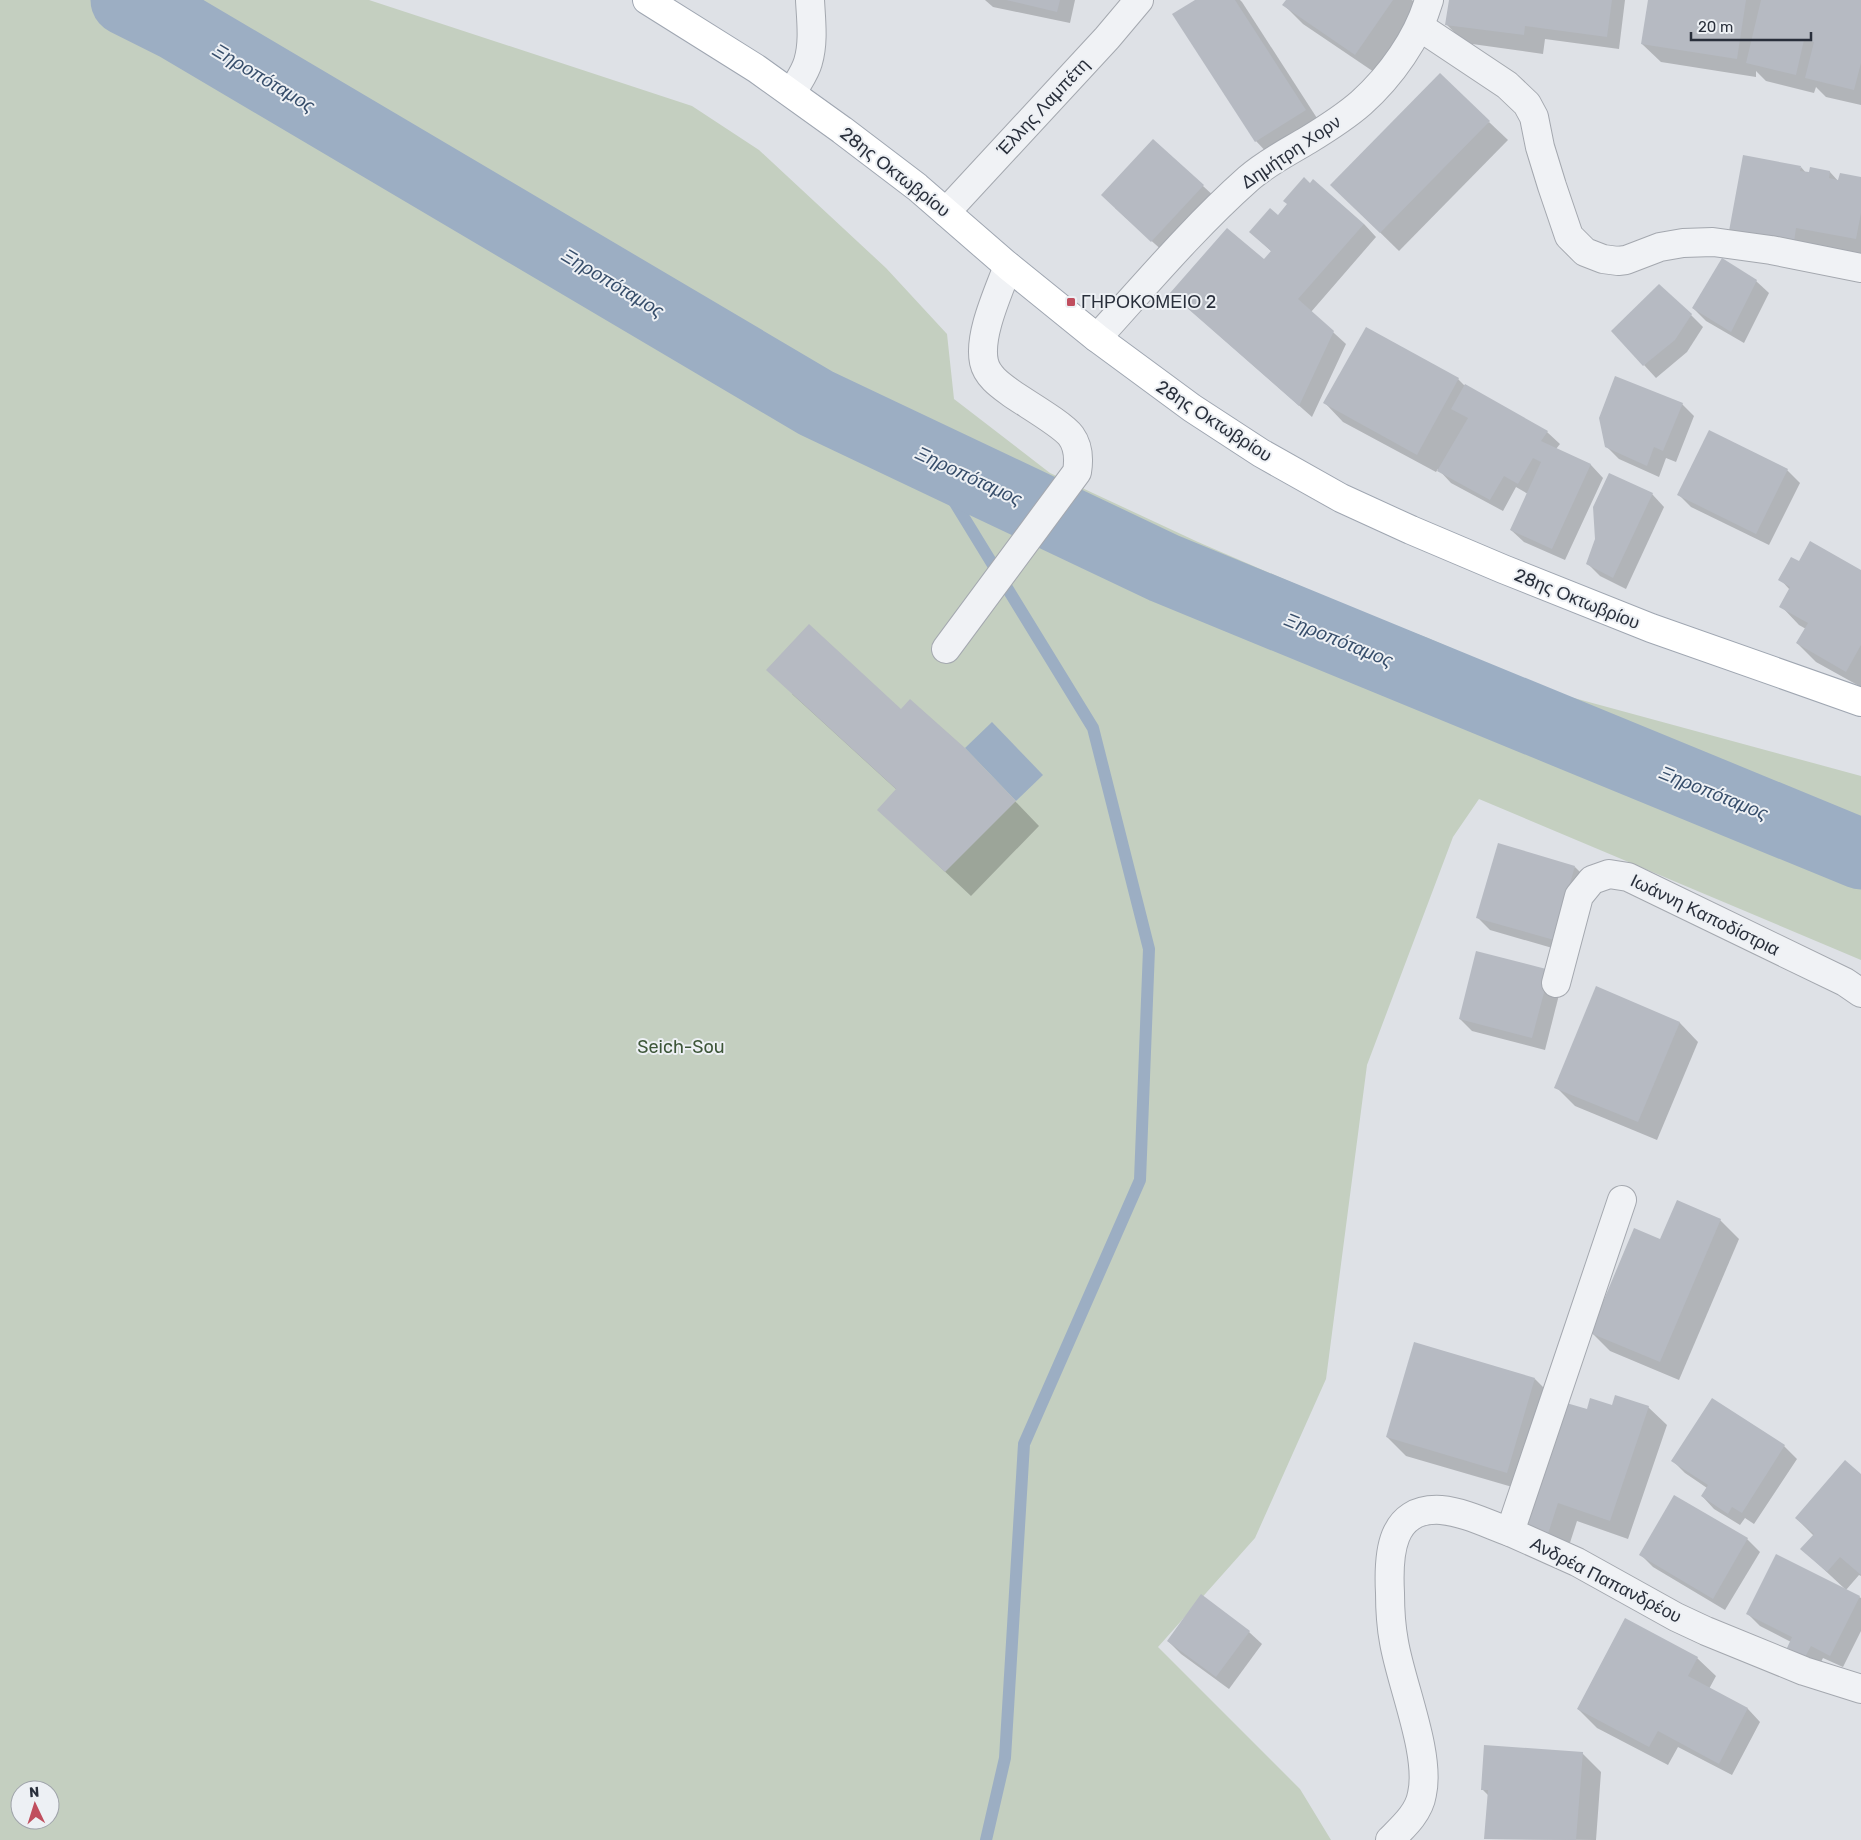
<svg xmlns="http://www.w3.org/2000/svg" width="1861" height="1840" font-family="Rubik,sans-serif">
  <rect width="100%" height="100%" fill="#dee1e6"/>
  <!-- green -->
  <path fill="#c4cfc0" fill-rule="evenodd" d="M0,0H369L692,106L759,150L886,268L947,334L954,399L1050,473L1198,542L1372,617L1428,638L1552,692L1861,776V960L1479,799L1453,837L1367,1065L1326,1379L1255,1538L1158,1647L1300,1789L1331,1840H0ZM20,1790H50V1820H20Z"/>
  <!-- water -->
  <polygon fill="#9caec3" points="992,722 1043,775 1016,801 965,748"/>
  <!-- shadow -->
  <g fill="#0003">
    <polygon points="985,0 1075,0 1070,23 993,7"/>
    <polygon points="1197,0 1240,0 1242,2 1324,129 1274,160 1256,141"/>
    <polygon points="1287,0 1412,0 1419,7 1374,72 1303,24 1284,5"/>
    <polygon points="1450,0 1625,0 1619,49 1545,39 1543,54 1465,43 1447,25"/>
    <polygon points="1649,0 1861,0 1861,105 1826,97 1816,87 1814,93 1766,81 1756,71 1756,77 1661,62 1642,44"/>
    <polygon points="1489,122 1508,140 1399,251 1351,204"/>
    <polygon points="1153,140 1216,198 1165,253 1115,208"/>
    <polygon points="1801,167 1807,174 1830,172 1839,182 1861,178 1861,254 1750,249"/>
    <polygon points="1278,217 1364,224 1376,237 1311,312 1346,344 1312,417 1171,293 1264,261 1272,252 1251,232"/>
    <polygon points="1756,281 1769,293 1744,343 1706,321 1693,308"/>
    <polygon points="1691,315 1703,327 1687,352 1656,378 1644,365"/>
    <polygon points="1366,329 1458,379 1464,385 1547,432 1560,444 1556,449 1591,465 1603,478 1565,560 1524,542 1511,530 1528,494 1516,487 1503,511 1451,483 1438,469 1436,472 1343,422 1325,403"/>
    <polygon points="1682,404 1694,416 1676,462 1666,458 1659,477 1619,459 1606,446"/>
    <polygon points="1710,432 1787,470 1800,483 1769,545 1691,507 1679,495"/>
    <polygon points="1652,494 1664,507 1626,589 1600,576 1587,563"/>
    <polygon points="1799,562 1861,571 1861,687 1816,662 1797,643 1806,629 1799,625 1781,606 1790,590 1780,579"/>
    <polygon points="792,694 901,710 989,774 1039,826 971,896 879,810 897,790"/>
    <polygon points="1575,867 1587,879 1566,952 1490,930 1478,918"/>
    <polygon points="1562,983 1545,1050 1472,1031 1460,1019"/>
    <polygon points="1597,988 1680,1023 1698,1042 1657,1140 1575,1106 1556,1087"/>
    <polygon points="1720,1220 1739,1239 1679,1380 1610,1351 1591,1332 1660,1241"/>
    <polygon points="1535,1379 1553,1397 1526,1491 1406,1456 1387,1437"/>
    <polygon points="1712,1400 1784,1446 1797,1459 1754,1524 1745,1518 1740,1525 1714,1509 1702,1496 1707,1488 1685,1473 1673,1461"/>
    <polygon points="1613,1406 1648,1407 1667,1425 1628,1539 1577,1521 1567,1552 1541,1543 1587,1411"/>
    <polygon points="1861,1476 1861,1576 1859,1575 1846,1590 1861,1598 1861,1631 1843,1667 1823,1658 1818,1668 1801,1660 1789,1648 1791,1642 1760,1626 1748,1614 1845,1589 1802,1549 1814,1536 1796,1518"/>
    <polygon points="1747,1539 1760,1552 1725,1610 1653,1567 1640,1554"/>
    <polygon points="1249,1632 1262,1644 1229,1689 1181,1654 1168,1641"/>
    <polygon points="1697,1658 1716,1676 1709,1689 1748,1709 1760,1722 1732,1775 1678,1747 1668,1765 1597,1728 1578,1709"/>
    <polygon points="1582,1753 1601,1772 1596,1840 1486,1839 1489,1796 1482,1789"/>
  </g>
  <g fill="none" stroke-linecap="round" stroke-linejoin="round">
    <!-- stream -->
    <polyline stroke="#9caec3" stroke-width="12" points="925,454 1093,728 1149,949 1140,1180 1024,1444 1005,1758 986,1840"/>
    <!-- river -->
    <polyline stroke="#9caec3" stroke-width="71" points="126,0 176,25 816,403 1164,568 1861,854"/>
  </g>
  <!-- building -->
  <g fill="#b6bac2">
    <polygon points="1006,0 1060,0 1057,12"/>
    <polygon points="1195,0 1235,0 1306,110 1255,142 1172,14"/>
    <polygon points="1286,0 1393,0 1355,55 1282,5"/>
    <polygon points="1449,0 1612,0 1607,37 1525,26 1524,35 1445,25"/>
    <polygon points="1648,0 1746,0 1737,59 1641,44"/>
    <polygon points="1761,0 1861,0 1861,63 1854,90 1805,78 1814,42 1804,40 1796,75 1746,63"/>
    <polygon points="1440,73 1490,121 1380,233 1330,185"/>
    <polygon points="1153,139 1204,185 1151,242 1101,195"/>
    <polygon points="1743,155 1801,166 1800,171 1809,172 1810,167 1830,171 1829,178 1838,180 1840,173 1861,177 1861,213 1856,239 1796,228 1794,242 1729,231"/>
    <polygon points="1304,177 1310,183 1313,179 1364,224 1298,299 1334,331 1299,406 1170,293 1227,228 1264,259 1271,251 1249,232 1270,208 1278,215 1287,204 1283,201"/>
    <polygon points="1722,258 1757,280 1731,332 1692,308"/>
    <polygon points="1659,284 1692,314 1675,340 1643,366 1611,331"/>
    <polygon points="1366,327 1459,378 1417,455 1323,403"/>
    <polygon points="1615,376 1683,403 1663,451 1654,447 1647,466 1605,447 1599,418"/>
    <polygon points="1465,384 1548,431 1541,441 1591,464 1552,549 1510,530 1541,462 1533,458 1518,484 1504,476 1490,500 1437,471 1468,418 1451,409"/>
    <polygon points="1709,430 1788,469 1756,534 1677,495"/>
    <polygon points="1609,473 1653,493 1613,578 1586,564 1595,539 1593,507"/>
    <polygon points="1810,541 1861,570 1861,645 1846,672 1796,643 1808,623 1779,607 1790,587 1778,580 1791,557 1799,561"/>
    <polygon points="809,624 901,709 910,699 965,748 1016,801 945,872 877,810 896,789 766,670"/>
    <polygon points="1498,843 1575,866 1554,940 1476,918"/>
    <polygon points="1476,951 1550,970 1532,1038 1459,1019"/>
    <polygon points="1596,986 1680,1022 1638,1122 1554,1088"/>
    <polygon points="1677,1200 1721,1219 1660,1362 1590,1333 1634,1228 1660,1239"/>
    <polygon points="1414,1342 1535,1378 1507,1473 1386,1437"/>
    <polygon points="1615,1395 1649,1406 1610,1521 1558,1503 1548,1534 1521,1524 1563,1402 1587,1409 1590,1398 1612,1405"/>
    <polygon points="1712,1398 1785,1445 1742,1513 1732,1507 1728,1514 1701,1496 1708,1485 1671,1461"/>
    <polygon points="1845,1460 1861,1474 1861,1575 1840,1557 1827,1572 1800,1549 1814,1534 1795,1518"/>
    <polygon points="1674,1495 1748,1538 1713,1599 1639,1555"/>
    <polygon points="1776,1554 1860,1596 1830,1656 1811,1646 1805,1657 1787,1648 1792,1637 1746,1614"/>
    <polygon points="1201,1594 1250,1631 1216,1677 1167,1641"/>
    <polygon points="1625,1618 1698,1657 1688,1676 1748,1708 1719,1764 1658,1731 1649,1747 1577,1709"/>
    <polygon points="1484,1745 1583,1752 1576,1840 1484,1839 1488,1790 1481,1790"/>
  </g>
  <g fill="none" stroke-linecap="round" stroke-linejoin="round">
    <!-- minor casing -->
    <g stroke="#a4a8af" stroke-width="30">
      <g id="minor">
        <polyline points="1420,27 1507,85 1527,104 1534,117 1540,147 1552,186 1569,236 1585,252 1603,259 1618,261 1626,260 1660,247 1683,243 1713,242 1771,250 1861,268"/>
        <path d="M792,93C797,83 805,73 808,62C814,42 811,20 810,0"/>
        <polyline points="946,212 1107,38 1139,0"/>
        <path d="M1097,338C1146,284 1194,227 1248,179C1266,163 1288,152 1308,140C1326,129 1345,117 1361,103C1391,76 1418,38 1429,0"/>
        <path d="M946,649L1077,472C1079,460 1079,447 1071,436C1062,424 1025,403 1011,393C1000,385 987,376 984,362C978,335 999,291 1008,266"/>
        <polyline points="1556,983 1579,896 1592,880 1609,874 1628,877 1845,982 1861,993"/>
        <polyline points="1622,1200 1510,1532 1577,1562 1676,1617 1706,1631 1804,1671 1861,1689"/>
        <path d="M1390,1840C1403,1827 1419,1813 1422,1794C1431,1754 1401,1684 1394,1642C1391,1626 1390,1609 1390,1593C1388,1555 1390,1507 1441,1510C1464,1512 1488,1524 1510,1532"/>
      </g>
    </g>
    <!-- major casing -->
    <g stroke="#9fa6b1" stroke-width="30">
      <polyline id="major" points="647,0 757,69 842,130 917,187 1008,266 1097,338 1192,408 1261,453 1341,498 1411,530 1503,569 1651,628 1861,702"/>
    </g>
    <!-- minor -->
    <use href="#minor" stroke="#f0f2f5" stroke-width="28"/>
    <!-- major -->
    <use href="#major" stroke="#fff" stroke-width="28"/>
  </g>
  <!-- markers -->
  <rect fill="#c04e5e" stroke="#edf0f4" stroke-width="2" x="1066" y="297" width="10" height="10" rx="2.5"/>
  <g text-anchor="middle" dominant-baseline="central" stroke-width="4" stroke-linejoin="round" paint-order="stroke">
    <!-- street labels -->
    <g font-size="18" fill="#292f3b" stroke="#edf0f4">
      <text transform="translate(1043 107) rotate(-47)">Έλλης Λαμπέτη</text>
      <text transform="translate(1291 152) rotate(-34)">Δημήτρη Χορν</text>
      <text transform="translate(895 172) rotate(38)">28ης Οκτωβρίου</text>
      <text transform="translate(1214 421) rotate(33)">28ης Οκτωβρίου</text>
      <text transform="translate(1577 599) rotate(22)">28ης Οκτωβρίου</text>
      <text transform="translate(1705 915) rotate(26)">Ιωάννη Καποδίστρια</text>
      <text transform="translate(1606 1580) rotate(27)">Ανδρέα Παπανδρέου</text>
    </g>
    <!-- poi labels -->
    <g font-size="18" fill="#292f3b" stroke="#edf0f4" text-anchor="start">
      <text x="1081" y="302">ΓΗΡΟΚΟΜΕΙΟ 2</text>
    </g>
    <!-- park labels -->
    <g font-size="18" fill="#3d5638" stroke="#edf0f4">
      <text x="681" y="1047">Seich-Sou</text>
    </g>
    <!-- water labels -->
    <g font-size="19" font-style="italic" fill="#374e6b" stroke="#edf0f4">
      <text transform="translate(264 78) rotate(31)">Ξηροπόταμος</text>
      <text transform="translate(613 283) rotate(31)">Ξηροπόταμος</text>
      <text transform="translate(969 476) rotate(25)">Ξηροπόταμος</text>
      <text transform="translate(1339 640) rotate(22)">Ξηροπόταμος</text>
      <text transform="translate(1714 793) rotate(22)">Ξηροπόταμος</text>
    </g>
  </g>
  <!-- north arrow -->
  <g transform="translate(35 1805) rotate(356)"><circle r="24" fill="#edf0f4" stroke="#9fa3aa"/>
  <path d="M0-4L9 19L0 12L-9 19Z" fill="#c04e5e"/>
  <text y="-8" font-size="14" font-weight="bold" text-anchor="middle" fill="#292f3b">N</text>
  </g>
  <!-- scale -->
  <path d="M1691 32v8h120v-8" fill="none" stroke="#292f3b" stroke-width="2.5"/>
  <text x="1698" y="32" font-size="15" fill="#292f3b" stroke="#edf0f4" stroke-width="4" paint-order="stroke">20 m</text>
</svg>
